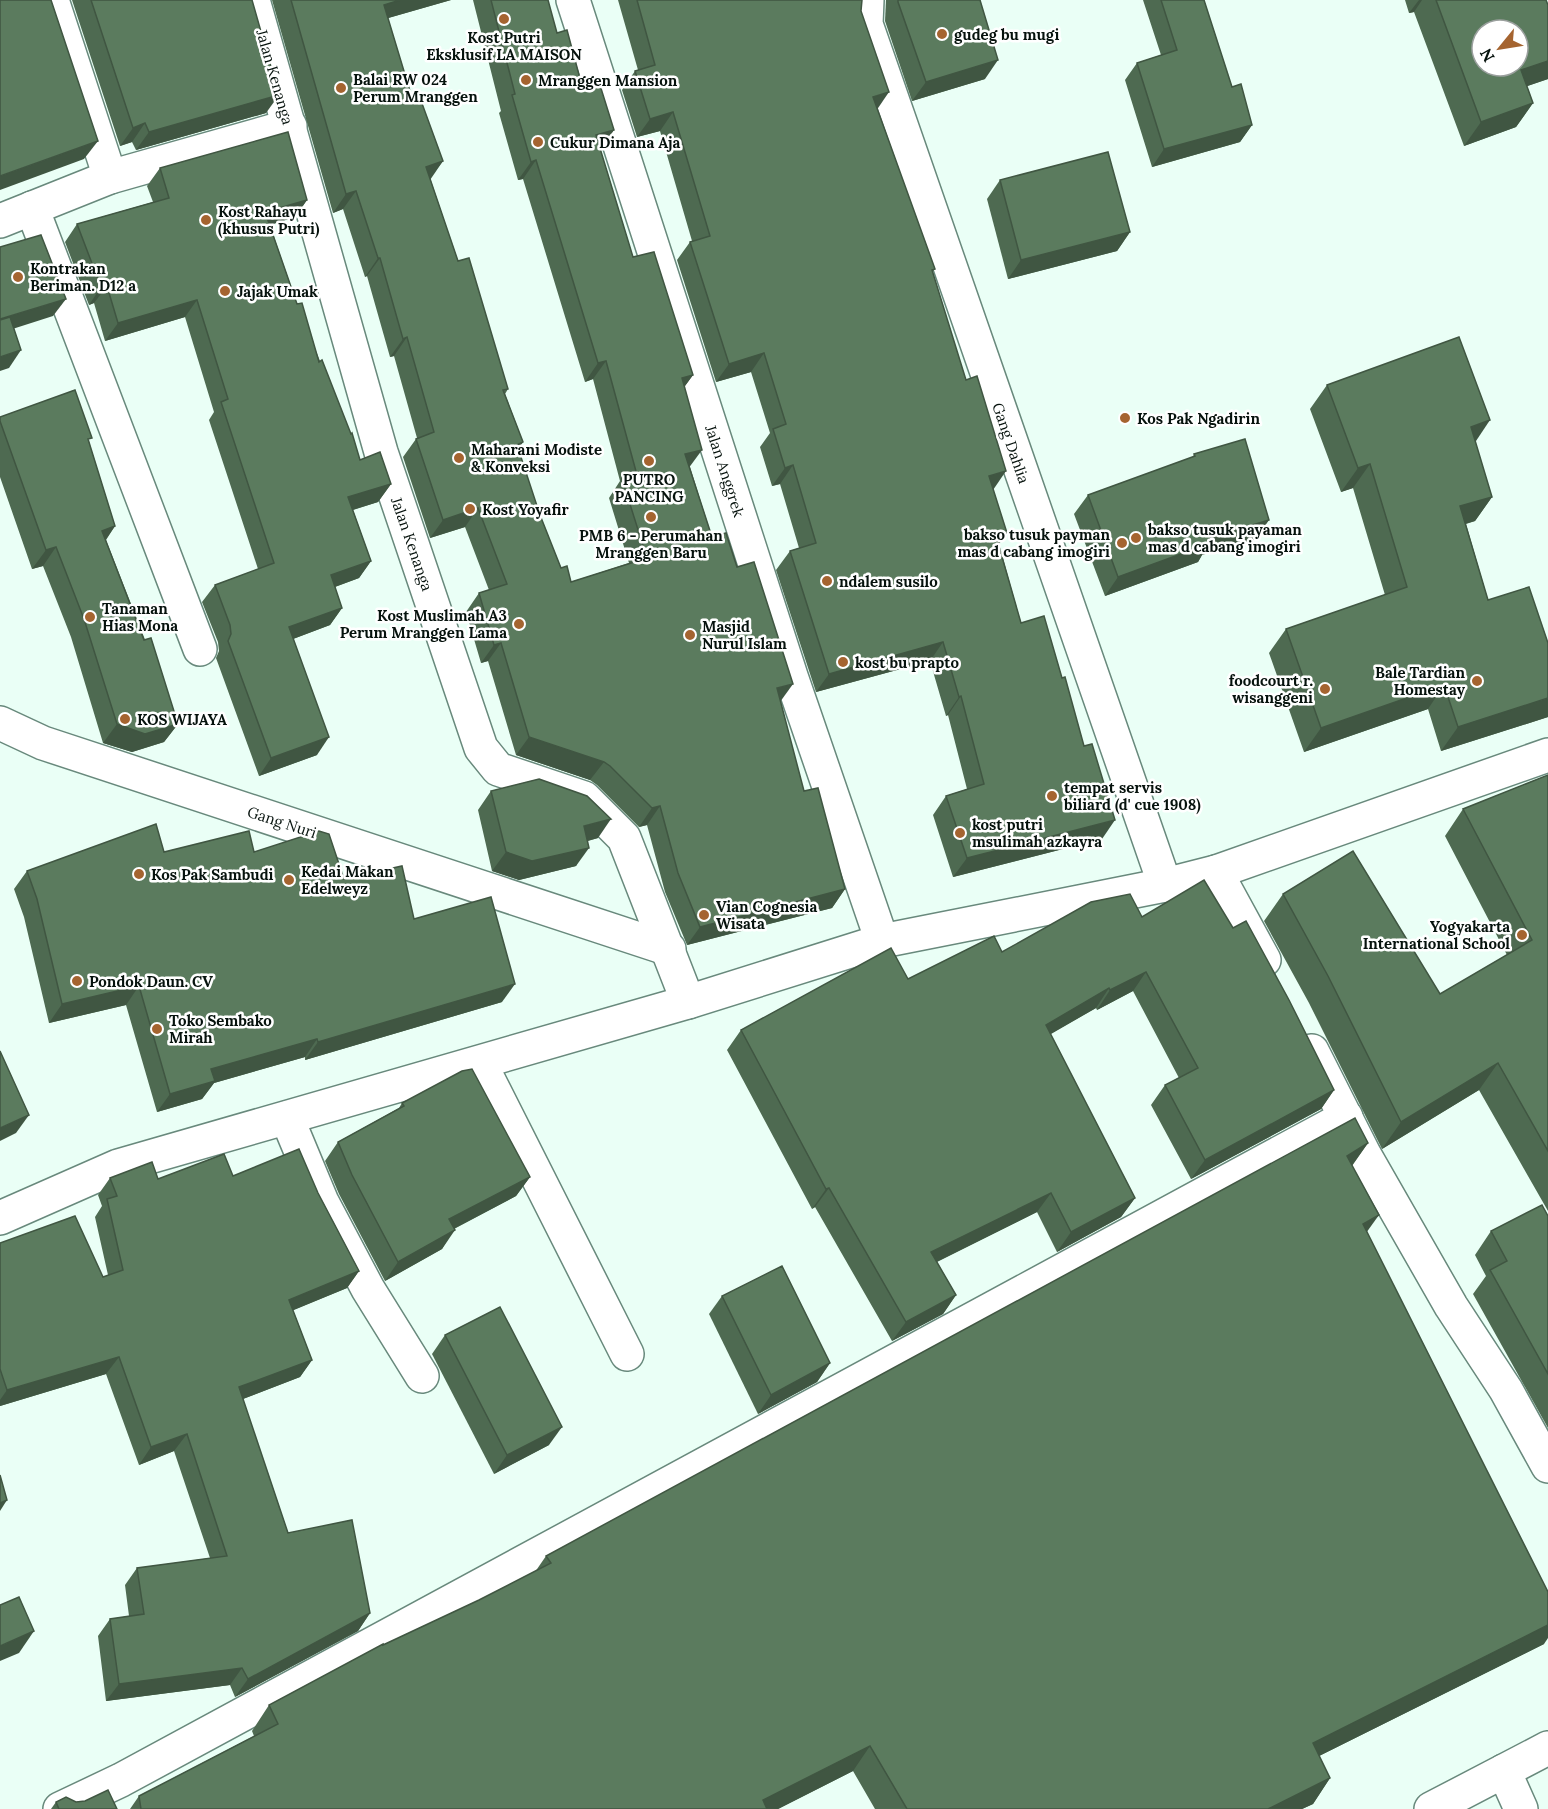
<svg xmlns="http://www.w3.org/2000/svg" width="1548" height="1809" font-family="Lora,serif">
  <rect width="100%" height="100%" fill="#eafff6"/>
  <g fill="none" stroke-linecap="round" stroke-linejoin="round">
    <!-- minor casing -->
    <g stroke="#68897c" stroke-width="36">
      <g id="minor">
        <polyline points="52,0 110,177"/>
        <polyline points="253,0 381,452 481,748 498,769 584,798 624,838 688,1002"/>
        <polyline points="573,0 791,676 882,941"/>
        <polyline points="867,0 866,24 1165,885"/>
        <polyline points="32,208 200,649"/>
        <polyline points="0,221 110,177 290,126"/>
        <polyline points="0,723 43,743 669,949"/>
        <polyline points="1216,872 1264,960"/>
        <polyline points="1312,1051 1364,1154 1451,1306 1506,1390 1548,1466"/>
        <polyline points="480,1063 627,1354"/>
        <polyline points="287,1118 322,1202 368,1289 422,1376"/>
        <polyline points="0,1218 118,1166 688,1002 882,941 1165,885 1216,872 1548,755"/>
        <polyline points="1504,1771 1521,1809"/>
        <polyline points="60,1809 121,1780 1346,1117"/>
        <polyline points="1431,1809 1548,1748"/>
      </g>
    </g>
    <!-- minor -->
    <use href="#minor" stroke="#fff" stroke-width="33"/>
  </g>
  <!-- wall -->
  <g fill="#4e6a51">
    <polygon points="72,0 252,0 266,113 136,150 132,142 120,146"/>
    <polygon points="272,0 451,0 388,18 413,101 443,161 430,178 458,261 508,389 505,394 523,442 518,449 540,515 561,568 571,582 629,563 609,498 620,481 593,379 585,382 523,179 518,180 499,113 501,111 473,0 548,0 557,33 582,86 614,130 600,148 633,257 693,375 684,387 690,467 712,537 780,702 804,791 845,889 832,908 687,945 665,892 647,825 639,827 597,785 590,780 516,755 488,661 481,663 466,612 479,593 489,590 465,527 430,538 403,457 416,439 417,438 394,356 390,357 367,276 365,277 343,209 333,213"/>
    <polygon points="618,0 862,0 861,11 877,110 935,269 932,272 993,490 999,544 1021,623 1102,839 953,877 933,815 946,796 967,789 948,715 946,716 930,661 816,692 776,570 790,551 799,548 780,484 772,486 760,447 770,433 751,372 716,382 677,260 690,242 692,241 660,131 637,137 622,90 635,71 638,70"/>
    <polygon points="886,0 980,0 985,79 912,101 885,21"/>
    <polygon points="1143,0 1204,0 1232,87 1252,125 1240,142 1152,167 1125,80 1137,63 1161,55"/>
    <polygon points="1405,0 1546,0 1548,79 1527,86 1533,103 1516,127 1464,146 1414,12 1409,13"/>
    <polygon points="160,168 307,200 295,217 270,225 297,304 360,460 391,484 378,502 353,510 371,561 359,578 335,587 342,608 330,625 293,639 317,755 259,776 216,658 219,651 218,642 202,602 215,585 258,569 209,420 214,412 185,317 105,341 94,303 89,305 65,242 77,224 153,202 147,186"/>
    <polygon points="1000,180 1130,232 1117,251 1008,279 987,199"/>
    <polygon points="1327,385 1475,441 1492,497 1475,521 1466,524 1488,600 1548,717 1441,751 1428,709 1304,752 1269,653 1286,629 1385,595 1353,488 1341,492 1310,409"/>
    <polygon points="0,417 89,442 115,526 106,540 178,724 164,742 132,752 103,743 71,637 43,566 32,569 0,477"/>
    <polygon points="1194,454 1256,539 1202,555 1198,562 1105,596 1074,514 1088,495 1193,457"/>
    <polygon points="1548,775 1548,1211 1479,1090 1382,1149 1309,1003 1264,921 1283,894 1440,994 1507,955 1445,836 1463,809"/>
    <polygon points="491,791 598,838 588,841 576,866 519,880 492,871 478,810"/>
    <polygon points="164,852 254,852 344,879 414,919 502,1002 305,1060 305,1057 214,1083 202,1099 157,1112 126,1005 49,1023 24,917 14,889 27,871"/>
    <polygon points="1142,917 1233,928 1334,1090 1321,1109 1191,1179 1151,1105 1165,1085 1179,1078 1133,991 1097,1010 1096,1008 1050,1034 1135,1198 1121,1217 1057,1252 1037,1212 937,1262 956,1295 943,1314 892,1341 815,1207 812,1209 727,1050 741,1030 908,979 1002,952"/>
    <polygon points="402,1103 530,1177 516,1196 454,1229 442,1249 385,1281 339,1194 325,1161 338,1142 399,1108"/>
    <polygon points="1368,1143 1352,1166 1367,1233 1544,1644 1319,1756 1330,1778 1313,1804 1302,1809 875,1809 853,1771 778,1809 130,1809 139,1796 254,1736 252,1731 269,1705 383,1645 479,1600 535,1572 546,1556"/>
    <polygon points="233,1176 318,1193 359,1271 347,1288 293,1310 312,1360 300,1377 243,1399 288,1533 370,1613 358,1631 235,1697 230,1685 106,1701 98,1636 110,1619 129,1616 125,1585 137,1568 210,1558 174,1451 139,1465 106,1374 0,1406 0,1243 103,1277 108,1275 95,1217 102,1206 98,1195 110,1178 158,1179"/>
    <polygon points="1548,1216 1548,1428 1473,1294 1486,1276 1475,1255 1491,1231"/>
    <polygon points="722,1296 830,1363 817,1382 758,1414 709,1314"/>
    <polygon points="445,1335 549,1445 494,1474 432,1354"/>
    <polygon points="56,1802 76,1802 117,1809 51,1809"/>
  </g>
  <!-- shaded-wall -->
  <g fill="#405642">
    <polygon points="400,0 451,0 371,23 384,5"/>
    <polygon points="1419,0 1422,0 1414,12 1409,13"/>
    <polygon points="998,60 985,79 912,101 926,82"/>
    <polygon points="1548,61 1548,79 1504,94 1521,70"/>
    <polygon points="889,92 876,111 873,97"/>
    <polygon points="279,95 266,113 136,150 149,132"/>
    <polygon points="1533,103 1516,127 1464,146 1481,122"/>
    <polygon points="673,112 660,131 637,137 650,119"/>
    <polygon points="145,123 132,142 120,146 133,128"/>
    <polygon points="1252,125 1240,142 1152,167 1164,149"/>
    <polygon points="614,130 601,148 583,154 596,135"/>
    <polygon points="98,141 84,159 0,190 0,176"/>
    <polygon points="536,160 523,179 518,180 531,162"/>
    <polygon points="443,161 430,180 426,167"/>
    <polygon points="356,191 343,209 333,213 346,194"/>
    <polygon points="307,200 295,217 253,230 265,212"/>
    <polygon points="1130,232 1117,251 1008,279 1021,260"/>
    <polygon points="378,258 380,258 367,276 365,277"/>
    <polygon points="107,286 94,303 89,305 101,287"/>
    <polygon points="66,299 53,316 0,333 0,319"/>
    <polygon points="197,300 185,317 105,341 118,323"/>
    <polygon points="407,337 394,356 390,357 403,339"/>
    <polygon points="21,350 9,368 0,371 0,357"/>
    <polygon points="764,353 751,372 716,382 729,364"/>
    <polygon points="606,361 593,379 585,382 598,363"/>
    <polygon points="693,375 680,393 682,378"/>
    <polygon points="1490,420 1474,444 1471,427"/>
    <polygon points="523,442 510,461 517,445"/>
    <polygon points="702,450 688,469 685,454"/>
    <polygon points="1370,464 1353,488 1341,492 1358,468"/>
    <polygon points="793,465 780,484 772,486 785,468"/>
    <polygon points="1006,471 993,490 989,476"/>
    <polygon points="391,484 378,502 336,515 348,497"/>
    <polygon points="1492,497 1475,521 1443,530 1460,506"/>
    <polygon points="478,508 465,527 430,538 443,520"/>
    <polygon points="1269,520 1256,539 1202,555 1198,562 1105,596 1118,577 1209,538"/>
    <polygon points="115,526 102,545 102,531"/>
    <polygon points="1007,533 994,551 996,536"/>
    <polygon points="56,547 43,566 32,569 46,550"/>
    <polygon points="371,561 359,578 318,593 331,575"/>
    <polygon points="342,608 330,625 277,645 289,627"/>
    <polygon points="943,642 930,661 816,692 829,674"/>
    <polygon points="501,643 488,661 481,663 494,645"/>
    <polygon points="793,684 780,702 777,688"/>
    <polygon points="1444,685 1428,709 1304,752 1321,728"/>
    <polygon points="961,696 948,715 946,716 959,697"/>
    <polygon points="1548,698 1548,717 1441,751 1458,727"/>
    <polygon points="117,724 178,724 164,742 132,752 103,743"/>
    <polygon points="329,737 317,755 259,776 271,758"/>
    <polygon points="529,737 604,762 590,780 516,755"/>
    <polygon points="660,806 647,825 639,827 652,808"/>
    <polygon points="611,819 598,838 571,845 584,826"/>
    <polygon points="1115,820 1102,839 953,877 967,858"/>
    <polygon points="589,848 576,866 519,880 492,871 506,852"/>
    <polygon points="845,889 832,908 687,945 700,927"/>
    <polygon points="1146,972 1133,991 1097,1010 1110,990"/>
    <polygon points="515,984 502,1002 305,1060 318,1042"/>
    <polygon points="139,986 126,1005 49,1023 62,1004"/>
    <polygon points="1109,988 1096,1008 1032,1045 1046,1025"/>
    <polygon points="317,1039 305,1057 214,1083 202,1099 157,1112 170,1094 211,1069"/>
    <polygon points="1498,1063 1479,1090 1382,1149 1401,1122"/>
    <polygon points="1334,1090 1321,1109 1191,1179 1205,1160"/>
    <polygon points="29,1115 16,1133 0,1141 0,1128"/>
    <polygon points="1368,1143 1350,1168 1347,1156"/>
    <polygon points="530,1177 516,1196 436,1238 449,1219"/>
    <polygon points="829,1188 815,1207 812,1209 826,1189"/>
    <polygon points="1051,1193 1037,1212 918,1271 931,1252"/>
    <polygon points="1135,1198 1121,1217 1057,1252 1071,1232"/>
    <polygon points="1379,1215 1361,1240 1363,1224"/>
    <polygon points="455,1230 442,1249 385,1281 398,1262"/>
    <polygon points="359,1271 347,1288 277,1317 289,1300"/>
    <polygon points="956,1295 943,1314 892,1341 906,1322"/>
    <polygon points="119,1357 106,1374 0,1406 0,1400 7,1390"/>
    <polygon points="312,1360 300,1377 227,1405 239,1387"/>
    <polygon points="830,1363 817,1382 758,1414 771,1395"/>
    <polygon points="562,1427 549,1445 494,1474 507,1455"/>
    <polygon points="187,1434 174,1451 139,1465 151,1447"/>
    <polygon points="7,1500 0,1511 0,1503"/>
    <polygon points="370,1613 358,1631 235,1697 248,1679"/>
    <polygon points="1548,1625 1548,1638 1544,1644 1295,1768 1313,1743"/>
    <polygon points="34,1631 19,1653 0,1661 0,1646"/>
    <polygon points="242,1668 230,1685 106,1701 119,1684"/>
    <polygon points="870,1746 853,1771 778,1809 757,1809 763,1800"/>
    <polygon points="1330,1778 1313,1804 1302,1809 1268,1809"/>
  </g>
  <!-- building -->
  <g fill="#5b7b5e" stroke="#405642" stroke-width="1.5" fill-rule="evenodd">
    <polygon points="0,0 51,0 98,141 0,176"/>
    <polygon points="91,0 252,0 279,95 149,132 145,123 133,128"/>
    <polygon points="291,0 400,0 384,5 413,101 420,98 443,161 426,167 458,261 469,258 508,389 503,390 523,442 517,445 540,515 561,568 567,566 571,582 647,558 622,479 637,475 606,361 598,363 536,160 531,162 512,95 515,94 491,0 548,0 557,33 567,30 582,86 599,82 614,130 596,135 633,257 654,252 693,375 682,378 702,450 685,454 712,537 726,533 737,567 754,562 793,684 777,688 804,791 818,788 845,889 700,927 678,873 660,806 652,808 610,766 604,762 529,737 501,643 494,645 479,593 507,584 478,508 443,520 416,439 434,432 407,337 403,339 380,258 378,258 356,191 346,194"/>
    <polygon points="637,0 862,0 861,11 889,92 873,97 935,269 932,270 966,380 977,376 1006,471 989,476 1007,533 996,536 1021,623 1044,616 1062,678 1065,677 1084,746 1092,744 1115,820 967,858 946,796 984,784 961,696 959,697 943,642 829,674 790,551 816,543 793,465 785,468 773,429 786,424 764,353 729,364 690,242 710,236 673,112 650,119 635,71 655,65"/>
    <polygon points="898,0 980,0 998,60 926,82 898,2"/>
    <polygon points="1161,0 1204,0 1232,87 1241,84 1252,125 1164,149 1137,63 1177,50"/>
    <path d="M1436,0H1546L1548,5V61L1521,70L1533,103L1481,122ZM1482,30H1518V66H1482Z"/>
    <polygon points="288,132 307,200 265,212 297,304 302,303 319,362 322,360 351,434 352,433 360,460 380,452 391,484 348,497 371,561 331,575 342,608 289,627 329,737 271,758 228,641 231,634 230,625 215,585 274,563 221,402 228,399 197,300 118,323 107,286 101,287 77,224 169,198 160,168"/>
    <polygon points="1108,152 1130,232 1021,260 1000,180"/>
    <polygon points="41,235 66,299 0,319 0,247"/>
    <polygon points="10,317 21,350 0,357 0,320"/>
    <polygon points="1459,337 1490,420 1471,427 1492,497 1460,506 1488,600 1529,587 1548,643 1548,698 1458,727 1444,685 1321,728 1286,629 1407,587 1370,464 1358,468 1327,385"/>
    <polygon points="75,390 92,438 88,439 115,526 102,531 144,640 151,638 178,724 145,734 117,724 84,619 56,547 46,550 0,421 0,417"/>
    <polygon points="1245,439 1269,520 1209,538 1211,543 1118,577 1088,495 1195,456 1194,454"/>
    <polygon points="1548,775 1548,1151 1498,1063 1401,1122 1328,976 1283,894 1353,851 1440,994 1532,940 1463,809"/>
    <polygon points="539,779 587,796 611,819 584,826 589,848 532,861 506,852 491,791"/>
    <polygon points="156,824 164,852 249,831 254,852 319,831 329,834 344,879 402,866 414,919 491,897 515,984 318,1042 317,1039 211,1069 215,1081 170,1094 139,986 62,1004 37,899 27,871"/>
    <polygon points="1204,880 1233,928 1246,921 1289,1000 1334,1090 1205,1160 1165,1085 1198,1068 1146,972 1110,990 1109,988 1046,1025 1135,1198 1071,1232 1051,1193 931,1252 956,1295 906,1322 829,1188 826,1189 741,1030 891,948 908,979 994,936 1002,952 1091,902 1130,894 1142,917"/>
    <polygon points="0,1051 29,1115 0,1128"/>
    <polygon points="472,1069 530,1177 449,1219 455,1230 398,1262 352,1175 338,1142 404,1106 402,1103 462,1071"/>
    <polygon points="1355,1118 1368,1143 1347,1156 1379,1215 1363,1224 1548,1592 1548,1625 1313,1743 1330,1778 1268,1809 907,1809 870,1746 763,1800 767,1809 141,1809 139,1796 278,1724 269,1705 383,1644 383,1645 479,1600 551,1563 546,1556"/>
    <polygon points="299,1149 318,1193 359,1271 289,1300 312,1360 239,1387 288,1533 352,1520 370,1613 248,1679 242,1668 119,1684 110,1619 144,1614 137,1568 227,1556 187,1434 151,1447 119,1357 7,1390 0,1369 0,1243 75,1216 103,1277 123,1270 107,1199 117,1196 110,1178 152,1162 158,1179 224,1154 233,1176"/>
    <polygon points="1542,1205 1548,1216 1548,1374 1490,1270 1507,1261 1491,1231"/>
    <polygon points="782,1266 830,1363 771,1395 722,1296"/>
    <polygon points="500,1307 562,1427 507,1455 445,1335"/>
    <polygon points="0,1475 7,1500 0,1503"/>
    <polygon points="19,1597 34,1631 0,1646 0,1605"/>
    <polygon points="108,1790 117,1809 59,1809 56,1802 66,1797 76,1802 85,1801"/>
  </g>
  <!-- markers -->
  <g fill="#a56430" stroke="#fff" stroke-width="2">
    <circle cx="504" cy="19" r="6"/>
    <circle cx="942" cy="34" r="6"/>
    <circle cx="526" cy="80" r="6"/>
    <circle cx="341" cy="88" r="6"/>
    <circle cx="538" cy="142" r="6"/>
    <circle cx="206" cy="220" r="6"/>
    <circle cx="18" cy="277" r="6"/>
    <circle cx="225" cy="291" r="6"/>
    <circle cx="1125" cy="418" r="6"/>
    <circle cx="459" cy="458" r="6"/>
    <circle cx="649" cy="461" r="6"/>
    <circle cx="470" cy="509" r="6"/>
    <circle cx="651" cy="517" r="6"/>
    <circle cx="1136" cy="538" r="6"/>
    <circle cx="1122" cy="543" r="6"/>
    <circle cx="827" cy="581" r="6"/>
    <circle cx="90" cy="617" r="6"/>
    <circle cx="519" cy="624" r="6"/>
    <circle cx="690" cy="635" r="6"/>
    <circle cx="843" cy="662" r="6"/>
    <circle cx="1477" cy="681" r="6"/>
    <circle cx="1325" cy="689" r="6"/>
    <circle cx="125" cy="719" r="6"/>
    <circle cx="1052" cy="796" r="6"/>
    <circle cx="960" cy="833" r="6"/>
    <circle cx="139" cy="874" r="6"/>
    <circle cx="289" cy="880" r="6"/>
    <circle cx="704" cy="915" r="6"/>
    <circle cx="1522" cy="935" r="6"/>
    <circle cx="77" cy="981" r="6"/>
    <circle cx="157" cy="1029" r="6"/>
  </g>
  <g text-anchor="middle" dominant-baseline="central" stroke-width="5" stroke-linejoin="round" paint-order="stroke">
    <!-- poi labels -->
    <g font-size="15" font-weight="bold" fill="#06120d" stroke="#fff" text-anchor="start">
      <text x="954" y="34">gudeg bu mugi</text>
      <text x="504" y="37" text-anchor="middle">Kost Putri<tspan x="504" dy="17">Eksklusif LA MAISON</tspan></text>
      <text x="353" y="79">Balai RW 024<tspan x="353" dy="17">Perum Mranggen</tspan></text>
      <text x="538" y="80">Mranggen Mansion</text>
      <text x="550" y="142">Cukur Dimana Aja</text>
      <text x="218" y="211">Kost Rahayu<tspan x="218" dy="17">(khusus Putri)</tspan></text>
      <text x="30" y="268">Kontrakan<tspan x="30" dy="17">Beriman. D12 a</tspan></text>
      <text x="237" y="291">Jajak Umak</text>
      <text x="1137" y="418">Kos Pak Ngadirin</text>
      <text x="471" y="449">Maharani Modiste<tspan x="471" dy="17">&amp; Konveksi</tspan></text>
      <text x="649" y="479" text-anchor="middle">PUTRO<tspan x="649" dy="17">PANCING</tspan></text>
      <text x="482" y="509">Kost Yoyafir</text>
      <text x="1148" y="529">bakso tusuk payaman<tspan x="1148" dy="17">mas d cabang imogiri</tspan></text>
      <text x="1110" y="534" text-anchor="end">bakso tusuk payman<tspan x="1110" dy="17">mas d cabang imogiri</tspan></text>
      <text x="651" y="535" text-anchor="middle">PMB 6 - Perumahan<tspan x="651" dy="17">Mranggen Baru</tspan></text>
      <text x="839" y="581">ndalem susilo</text>
      <text x="102" y="608">Tanaman<tspan x="102" dy="17">Hias Mona</tspan></text>
      <text x="507" y="615" text-anchor="end">Kost Muslimah A3<tspan x="507" dy="17">Perum Mranggen Lama</tspan></text>
      <text x="702" y="626">Masjid<tspan x="702" dy="17">Nurul Islam</tspan></text>
      <text x="855" y="662">kost bu prapto</text>
      <text x="1465" y="672" text-anchor="end">Bale Tardian<tspan x="1465" dy="17">Homestay</tspan></text>
      <text x="1313" y="680" text-anchor="end">foodcourt r.<tspan x="1313" dy="17">wisanggeni</tspan></text>
      <text x="137" y="719">KOS WIJAYA</text>
      <text x="1064" y="787">tempat servis<tspan x="1064" dy="17">biliard (d' cue 1908)</tspan></text>
      <text x="972" y="824">kost putri<tspan x="972" dy="17">msulimah azkayra</tspan></text>
      <text x="301" y="871">Kedai Makan<tspan x="301" dy="17">Edelweyz</tspan></text>
      <text x="151" y="874">Kos Pak Sambudi</text>
      <text x="716" y="906">Vian Cognesia<tspan x="716" dy="17">Wisata</tspan></text>
      <text x="1510" y="926" text-anchor="end">Yogyakarta<tspan x="1510" dy="17">International School</tspan></text>
      <text x="89" y="981">Pondok Daun. CV</text>
      <text x="169" y="1020">Toko Sembako<tspan x="169" dy="17">Mirah</tspan></text>
    </g>
    <!-- street labels -->
    <g font-size="15" fill="#06120d" stroke="#fff">
      <text transform="translate(275 77) rotate(74)">Jalan Kenanga</text>
      <text transform="translate(1011 443) rotate(71)">Gang Dahlia</text>
      <text transform="translate(725 471) rotate(72)">Jalan Anggrek</text>
      <text transform="translate(412 544) rotate(71)">Jalan Kenanga</text>
      <text transform="translate(282 822) rotate(18)">Gang Nuri</text>
    </g>
  </g>
  <!-- north arrow -->
  <g transform="translate(1500 48) rotate(240)"><circle r="28" fill="#ffffff" stroke="#9ba09e" stroke-width="1.5"/>
  <path d="M0-4.5L10 22L0 15L-10 22Z" fill="#a56430"/>
  <text y="-9" font-size="16" font-weight="bold" text-anchor="middle" fill="#06120d">N</text>
  </g>
</svg>
